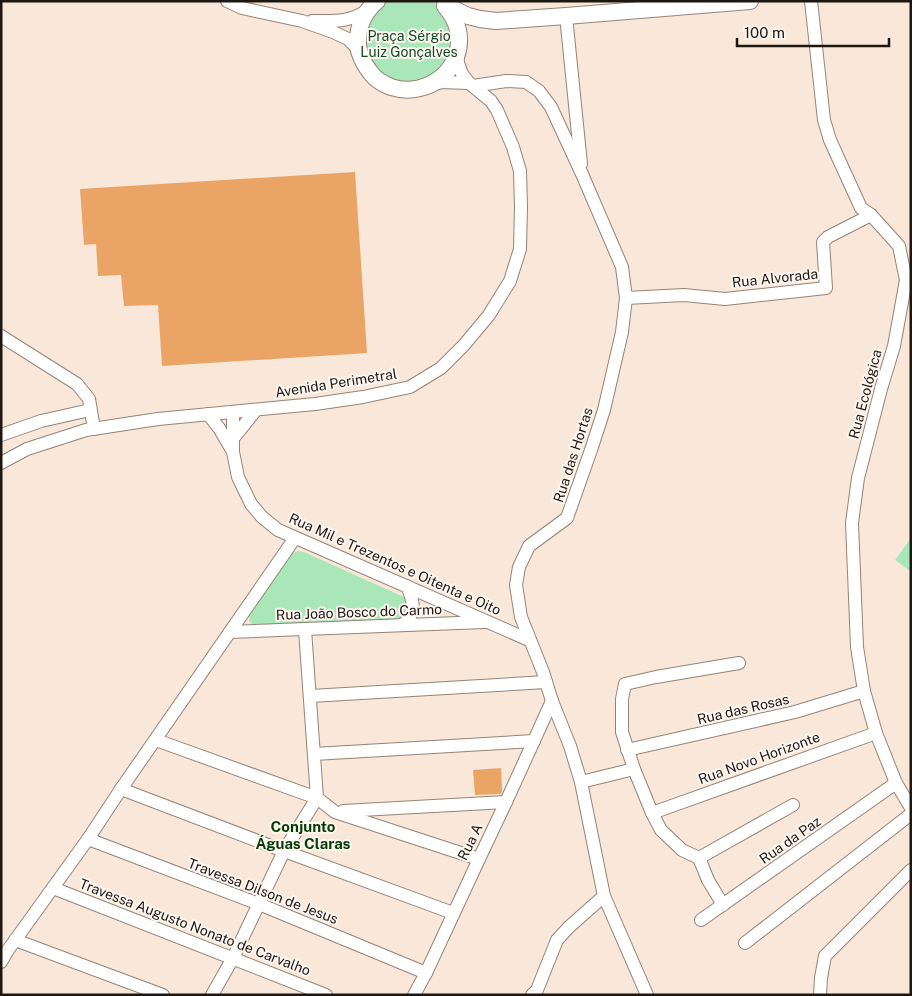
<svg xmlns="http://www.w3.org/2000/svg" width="912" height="996" font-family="'Public Sans',sans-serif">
  <rect width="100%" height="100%" fill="#f9e8d9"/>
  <!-- green -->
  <g fill="#aae7b8">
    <polygon points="386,1 433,1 444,11 452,24 453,54 435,78 406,86 379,75 364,49 367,20 376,8"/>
    <polygon points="911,538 911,572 895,560"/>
    <path d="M298,551L304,552L404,597C410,606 407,613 400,619L254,626L249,621L250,612L292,554Z"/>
  </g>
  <!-- building -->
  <g fill="#eaa566">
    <polygon points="355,172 367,353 162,366 158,305 124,306 121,275 98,276 96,244 84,245 80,189"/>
    <polygon points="501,768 502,791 501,794 475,795 473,770"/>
  </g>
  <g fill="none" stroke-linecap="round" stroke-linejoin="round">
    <!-- street casing -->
    <g stroke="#948477" stroke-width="14">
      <g id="street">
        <polyline points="227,1 242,8 302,21 333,32 348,39 358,49"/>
        <polyline points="811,1 824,120 830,140 861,208 871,215 899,246 906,280 894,346 881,389 858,478 852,523 857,647 864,691 876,733 896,783 911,808"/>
        <polyline points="566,16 581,164"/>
        <path d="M312,21C334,21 348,23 368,10"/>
        <polyline points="432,85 441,82 469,83"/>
        <polyline points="473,86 506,81 526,82 539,91 551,107 582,174 622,267 626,298 622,332 604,410 591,450 567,518 529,546 519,567 516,585 521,617 543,672 552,701 570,746 581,782 604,896 647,995"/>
        <polyline points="626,298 684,295 725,299 826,288 823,242 828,237 871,215"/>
        <polyline points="1,336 77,384 89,399 94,429"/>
        <polyline points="233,412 233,452 238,477 251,504 262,517 278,530 529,640"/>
        <polyline points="208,414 219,428 232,450"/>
        <polyline points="1,435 41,421 90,410"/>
        <polyline points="232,440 256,410"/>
        <polyline points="1,463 27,449 86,430 158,419 315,404 363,397 410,387 441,368 464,345 489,315 510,281 520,249 521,207 520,171 513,147 497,110 491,101 469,83 462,74 458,63 457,52"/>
        <path d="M402,625C417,614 414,602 407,586"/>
        <polyline points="230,632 484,622"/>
        <polyline points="311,696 546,682"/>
        <polyline points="156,740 317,798 335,812 479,859"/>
        <polyline points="627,750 795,712 864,691"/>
        <polyline points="314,754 534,741"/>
        <polyline points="581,782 634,769"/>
        <polyline points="121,789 284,851 453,913"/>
        <polyline points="343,811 506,802"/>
        <polyline points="652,813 876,733"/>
        <polyline points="88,839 259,904 426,973"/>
        <polyline points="699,858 682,850 661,830 652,813 634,769 622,732 622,699 625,684 656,677 739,663"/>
        <polyline points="699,858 793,805"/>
        <polyline points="699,858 708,880 723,905"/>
        <polyline points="53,888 326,995"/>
        <polyline points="701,920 896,783"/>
        <polyline points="15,940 163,995"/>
        <polyline points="745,943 911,814"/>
        <polyline points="1,962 8,950 88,839 121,789 295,538"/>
        <polyline points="212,995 233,958 284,851 317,798 305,630"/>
        <polyline points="414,995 426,973 479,859 506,802 552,701"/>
        <polyline points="532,995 537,990 557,940 569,927 604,896"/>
        <polyline points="820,995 821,978 825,956 911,870"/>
      </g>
    </g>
    <!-- secondary casing -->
    <g stroke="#948477" stroke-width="18">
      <g id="secondary">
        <path d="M377,1C363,13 357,27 358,45C359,55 364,64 370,72C375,79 383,84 391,87C428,99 466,68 458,30C456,21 451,13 445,6"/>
        <polyline points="445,5 468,16 480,19 496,21 566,16 750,1"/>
      </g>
    </g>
    <!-- street -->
    <use href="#street" stroke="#fff" stroke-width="12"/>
    <!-- secondary -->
    <use href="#secondary" stroke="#fff" stroke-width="16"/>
  </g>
  <g text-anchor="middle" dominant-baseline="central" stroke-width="4" stroke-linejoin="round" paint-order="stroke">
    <!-- park labels -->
    <g font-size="14" fill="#104b26" stroke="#fef7f1">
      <text x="409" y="36">Praça Sérgio<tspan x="409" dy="16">Luiz Gonçalves</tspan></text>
    </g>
    <!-- street labels -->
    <g font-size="14" fill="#1d1712" stroke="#fef7f1">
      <text transform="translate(775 278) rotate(-6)">Rua Alvorada</text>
      <text transform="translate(336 383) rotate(-9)">Avenida Perimetral</text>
      <text transform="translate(865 394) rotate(-75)">Rua Ecológica</text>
      <text transform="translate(573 455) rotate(-72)">Rua das Hortas</text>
      <text transform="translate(395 564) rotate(24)">Rua Mil e Trezentos e Oitenta e Oito</text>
      <text transform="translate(359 612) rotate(-2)">Rua João Bosco do Carmo</text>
      <text transform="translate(743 709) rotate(-13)">Rua das Rosas</text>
      <text transform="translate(759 758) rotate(-20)">Rua Novo Horizonte</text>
      <text transform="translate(790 840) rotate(-35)">Rua da Paz</text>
      <text transform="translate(470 842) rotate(-64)">Rua A</text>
      <text transform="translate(263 891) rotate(21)">Travessa Dilson de Jesus</text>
      <text transform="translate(195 927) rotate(21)">Travessa Augusto Nonato de Carvalho</text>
    </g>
    <!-- neighbourhood labels -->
    <g font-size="15" font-weight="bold" fill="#033b04" stroke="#fef7f1">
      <text x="303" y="826">Conjunto<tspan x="303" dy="17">Águas Claras</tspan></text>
    </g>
  </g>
  <!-- border -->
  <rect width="912" height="996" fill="none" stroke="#1d1712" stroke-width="5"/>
  <!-- scale -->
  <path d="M737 38v8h152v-8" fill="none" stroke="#1d1712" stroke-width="2.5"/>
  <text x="744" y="38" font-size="15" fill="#1d1712" stroke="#fef7f1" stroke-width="4" paint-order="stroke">100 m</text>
</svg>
